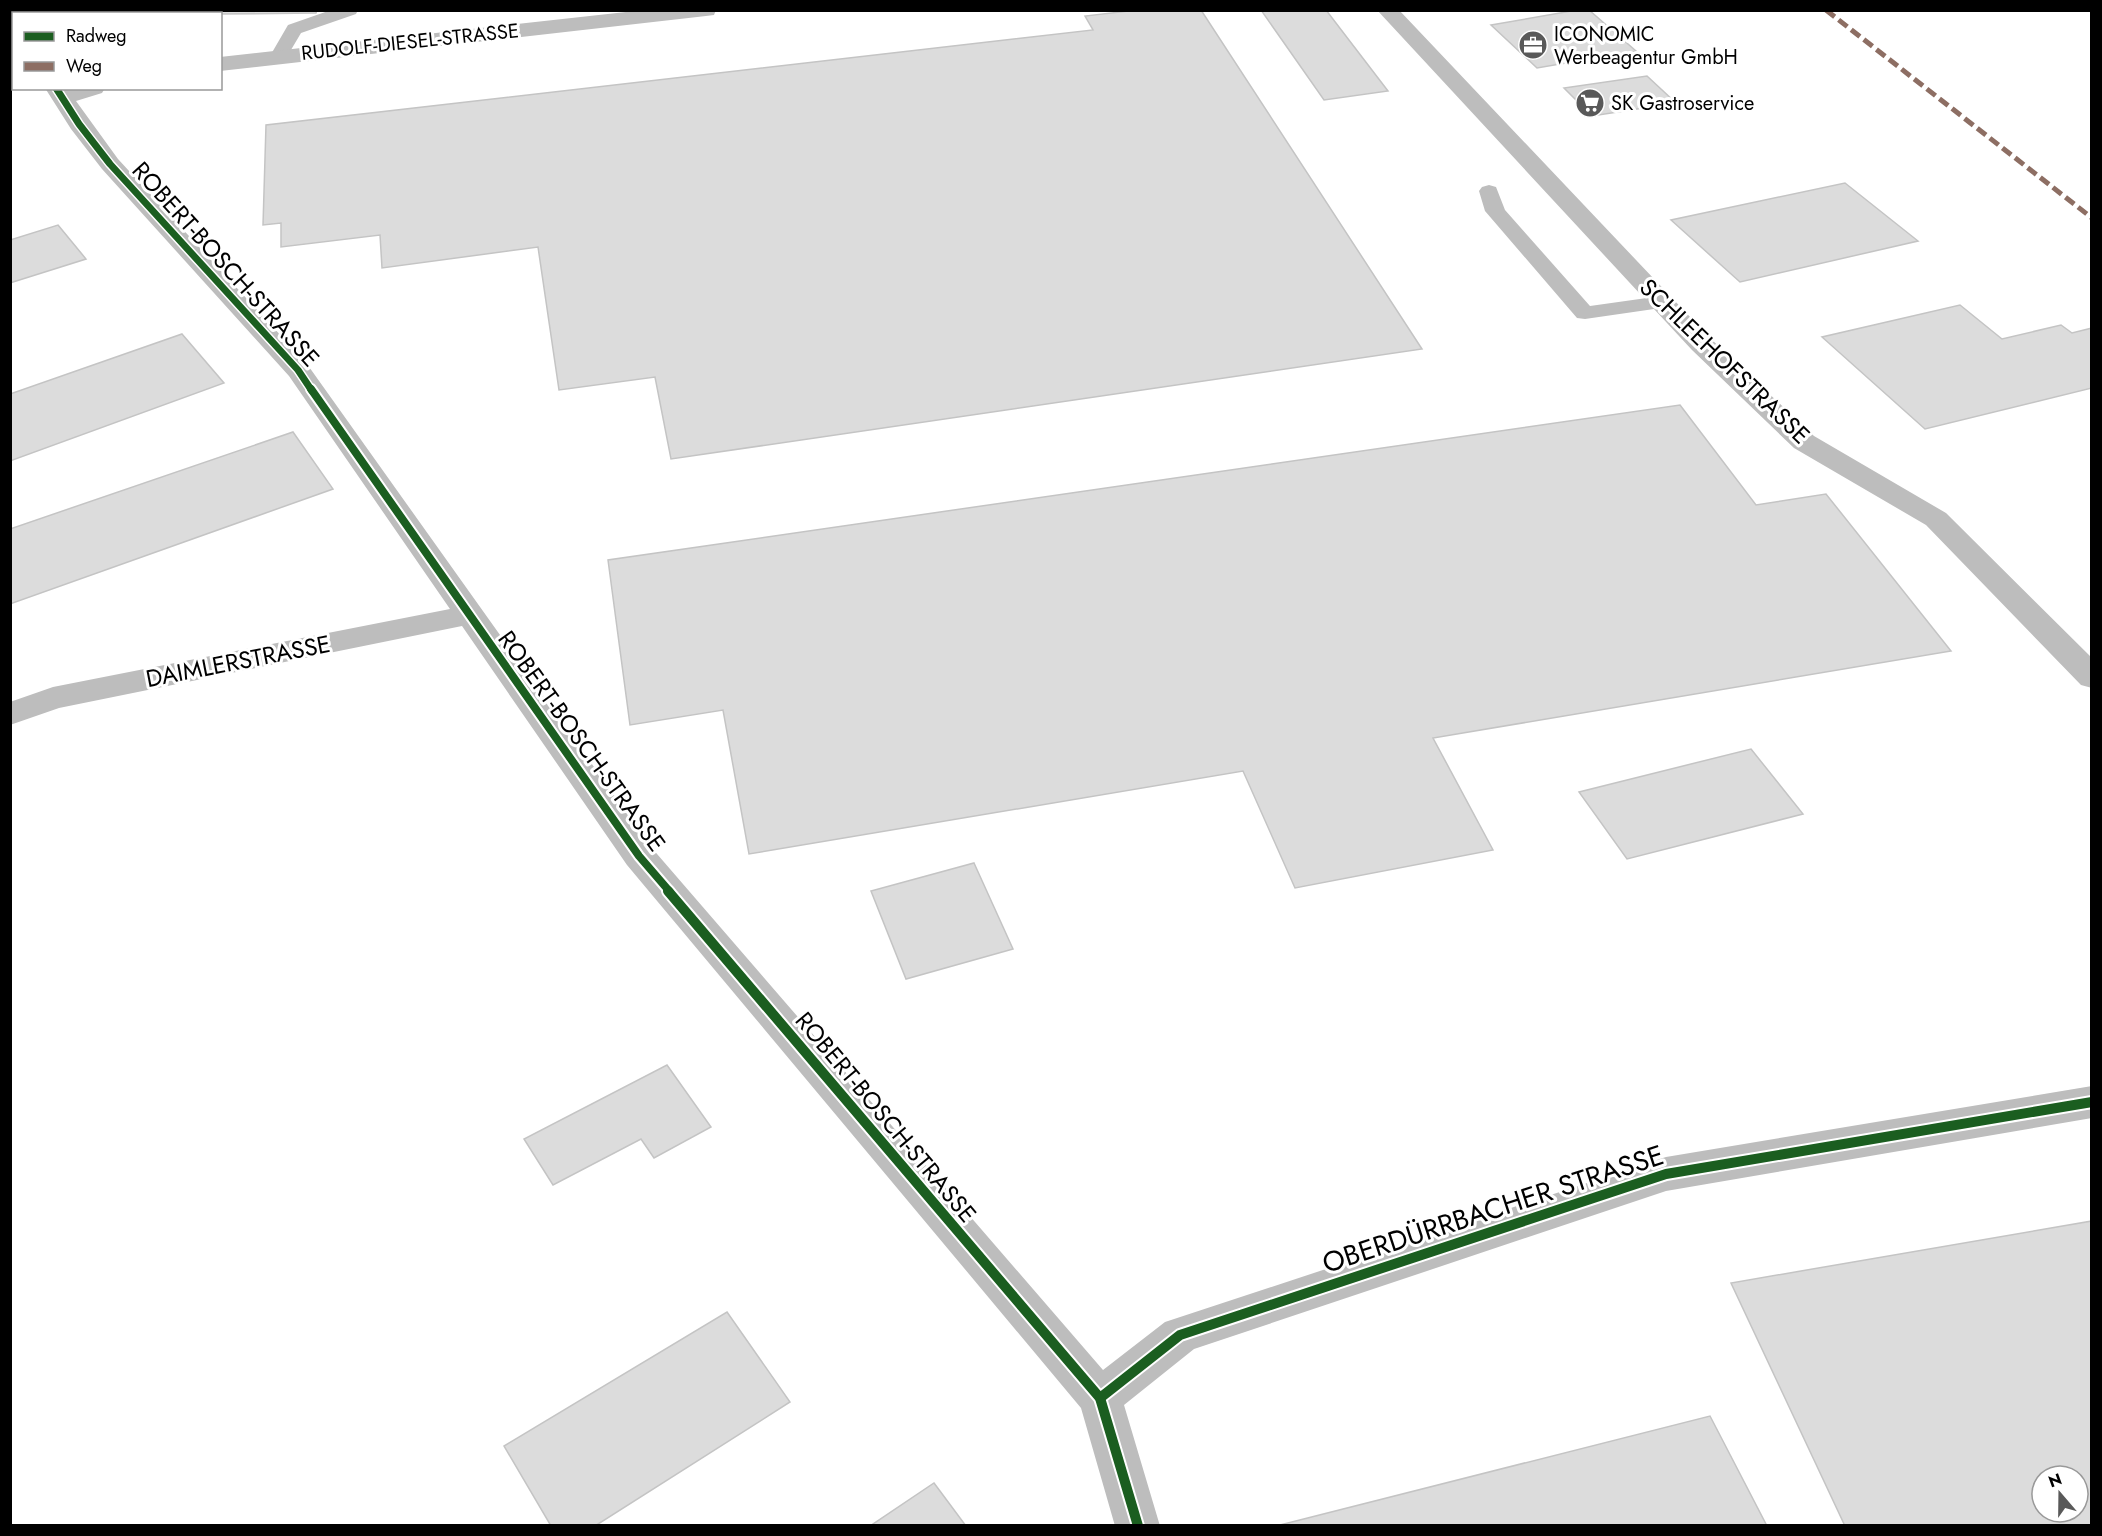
<svg xmlns="http://www.w3.org/2000/svg" width="2102" height="1536" font-family="Jost,sans-serif">
  <rect width="100%" height="100%" fill="#fff"/>
  <!-- building -->
  <g fill="#dcdcdc" stroke="#c4c4c4" stroke-width="1.5" fill-rule="evenodd">
    <polygon points="71,10 317,10 316,13 220,14 69,14"/>
    <polygon points="1137,10 1201,10 1422,349 671,459 655,377 559,390 538,247 382,268 380,235 281,247 281,223 263,225 266,125 1093,30 1085,16"/>
    <polygon points="1261,10 1326,10 1388,91 1324,100"/>
    <polygon points="1577,10 1589,10 1636,51 1537,68 1491,25"/>
    <polygon points="1647,76 1676,103 1592,116 1564,88"/>
    <polygon points="1845,183 1918,241 1740,282 1671,220"/>
    <polygon points="58,225 86,259 10,283 10,240"/>
    <polygon points="1960,305 2002,339 2061,325 2072,333 2092,328 2092,388 1925,429 1822,337"/>
    <polygon points="182,334 224,383 10,461 10,394"/>
    <polygon points="1680,405 1756,505 1826,494 1951,651 1433,738 1493,850 1295,888 1243,771 749,854 723,710 630,725 608,560"/>
    <polygon points="293,432 333,489 10,604 10,529"/>
    <polygon points="1751,749 1803,814 1627,859 1579,792"/>
    <polygon points="974,863 1013,949 906,979 871,891"/>
    <polygon points="667,1065 711,1127 654,1158 641,1139 553,1185 524,1139"/>
    <path d="M2092,1221V1526H1845L1731,1283ZM2042,1476H2078V1512H2042Z"/>
    <polygon points="727,1312 790,1402 595,1526 551,1526 504,1446"/>
    <polygon points="1710,1416 1767,1526 1280,1525"/>
    <polygon points="934,1483 966,1526 870,1526"/>
  </g>
  <g fill="none" stroke-linecap="round" stroke-linejoin="round">
    <!-- lane -->
    <g fill="#bdbdbd" fill-rule="evenodd">
      <polygon points="331,10 358,10 356,14 301,33 285,60 273,60 270,56 288,25"/>
      <polygon points="1489,185 1496,187 1505,210 1590,306 1661,296 1668,298 1672,302 1668,306 1661,308 1585,319 1577,318 1485,211 1479,191 1482,187"/>
    </g>
    <!-- street -->
    <g fill="#bdbdbd" fill-rule="evenodd">
      <polygon points="11,10 33,10 34,14 14,14 14,16"/>
      <polygon points="644,10 716,10 714,15 706,16 220,71 220,57"/>
      <polygon points="1377,10 1399,10 1710,338 1814,436 1946,513 2092,658 2092,688 2081,685 1926,525 1794,448 1692,350"/>
      <polygon points="45,88 105,88 102,93 76,101 118,159 307,364 651,847 1103,1370 1165,1322 1666,1157 2092,1086 2092,1118 1666,1191 1194,1349 1124,1405 1160,1526 1115,1526 1081,1408 627,865 462,626 59,708 10,725 10,702 53,687 450,609 289,376 102,169 71,129"/>
    </g>
    <!-- quiet -->
    <polyline stroke="#8d6e63" stroke-width="5" stroke-dasharray="11 5" stroke-linecap="butt" points="1826,10 2092,218"/>
    <!-- cycleway-far2 casing -->
    <g stroke="#fff" stroke-width="10">
      <polyline id="cycleway-far2" points="56,88 79,124 110,164 298,370 312,391"/>
    </g>
    <!-- cycleway-far1 casing -->
    <g stroke="#fff" stroke-width="12">
      <polyline id="cycleway-far1" points="311,389 639,856 670,892"/>
    </g>
    <!-- cycleway casing -->
    <g stroke="#fff" stroke-width="14">
      <g id="cycleway">
        <polyline points="668,891 1100,1398 1138,1526"/>
        <polyline points="1100,1398 1180,1335 1666,1174 2092,1102"/>
      </g>
    </g>
    <!-- cycleway-far2 -->
    <use href="#cycleway-far2" stroke="#1b5e20" stroke-width="7"/>
    <!-- cycleway-far1 -->
    <use href="#cycleway-far1" stroke="#1b5e20" stroke-width="8"/>
    <!-- cycleway -->
    <use href="#cycleway" stroke="#1b5e20" stroke-width="10"/>
  </g>
  <!-- icons -->
  <defs>
    <g id="office-disc" transform="scale(1.5)"><circle r="9.5" fill="#595959" stroke="#fff"/><path d="M-6-3h4V-5.5h4V-3h4V5H-6ZM-1-4.5V-3h2v-1.5ZM-6 0V1H6V0Z" fill="#fff"/></g>
    <g id="supermarket-disc" transform="scale(1.5)"><circle r="9.5" fill="#595959" stroke="#fff"/><path d="M-6-5.5h2.5l.6 2H6L4.5 2H-2.5L-4.4-4H-6ZM-1.5 3.2a1.3 1.3 0 1 0 .1 0ZM3 3.2a1.3 1.3 0 1 0 .1 0Z" fill="#fff"/></g>
  </defs>
  <g fill-rule="evenodd">
    <use href="#office-disc" x="1533" y="45"/>
    <use href="#supermarket-disc" x="1590" y="103"/>
  </g>
  <g text-anchor="middle" dominant-baseline="central" stroke-width="6" stroke-linejoin="round" paint-order="stroke">
    <!-- far-poi labels -->
    <g font-size="20" fill="#000" stroke="#fff" text-anchor="start">
      <text x="1554" y="34">ICONOMIC<tspan x="1554" dy="23">Werbeagentur GmbH</tspan></text>
      <text x="1611" y="103">SK Gastroservice</text>
    </g>
    <!-- far-street labels -->
    <g font-size="20" fill="#000" stroke="#fff">
      <text transform="translate(410 42) rotate(-6)">RUDOLF-DIESEL-STRASSE</text>
    </g>
    <!-- street labels -->
    <g font-size="24" fill="#000" stroke="#fff">
      <text transform="translate(226 264) rotate(48)">ROBERT-BOSCH-STRASSE</text>
      <text transform="translate(1725 361) rotate(44)">SCHLEEHOFSTRASSE</text>
      <text transform="translate(238 661) rotate(-11)">DAIMLERSTRASSE</text>
      <text transform="translate(582 741) rotate(54)">ROBERT-BOSCH-STRASSE</text>
      <text transform="translate(886 1117) rotate(50)">ROBERT-BOSCH-STRASSE</text>
    </g>
    <!-- near-street labels -->
    <g font-size="28" fill="#000" stroke="#fff">
      <text transform="translate(1493 1209) rotate(-18)">OBERDÜRRBACHER STRASSE</text>
    </g>
  </g>
  <!-- border -->
  <rect width="2102" height="1536" fill="none" stroke="#000000" stroke-width="24"/>
  <!-- legend -->
  <rect x="12" y="12" width="210" height="78" fill="#ffffff" stroke="#999999" stroke-width="1.5"/>
  <rect x="24" y="32" width="30" height="9" fill="#1b5e20" stroke="#999999" stroke-width="1.5"/>
  <text x="66" y="42" font-size="18" fill="#000000">Radweg</text>
  <rect x="24" y="62" width="30" height="9" fill="#8d6e63" stroke="#999999" stroke-width="1.5"/>
  <text x="66" y="72" font-size="18" fill="#000000">Weg</text>
  <!-- north arrow -->
  <g transform="translate(2060 1494) rotate(340)"><circle r="28" fill="#ffffff" stroke="#999999" stroke-width="1.5"/>
  <path d="M0-4.5L10 22L0 15L-10 22Z" fill="#595959"/>
  <text y="-9" font-size="16" font-weight="bold" text-anchor="middle" fill="#000000">N</text>
  </g>
</svg>
